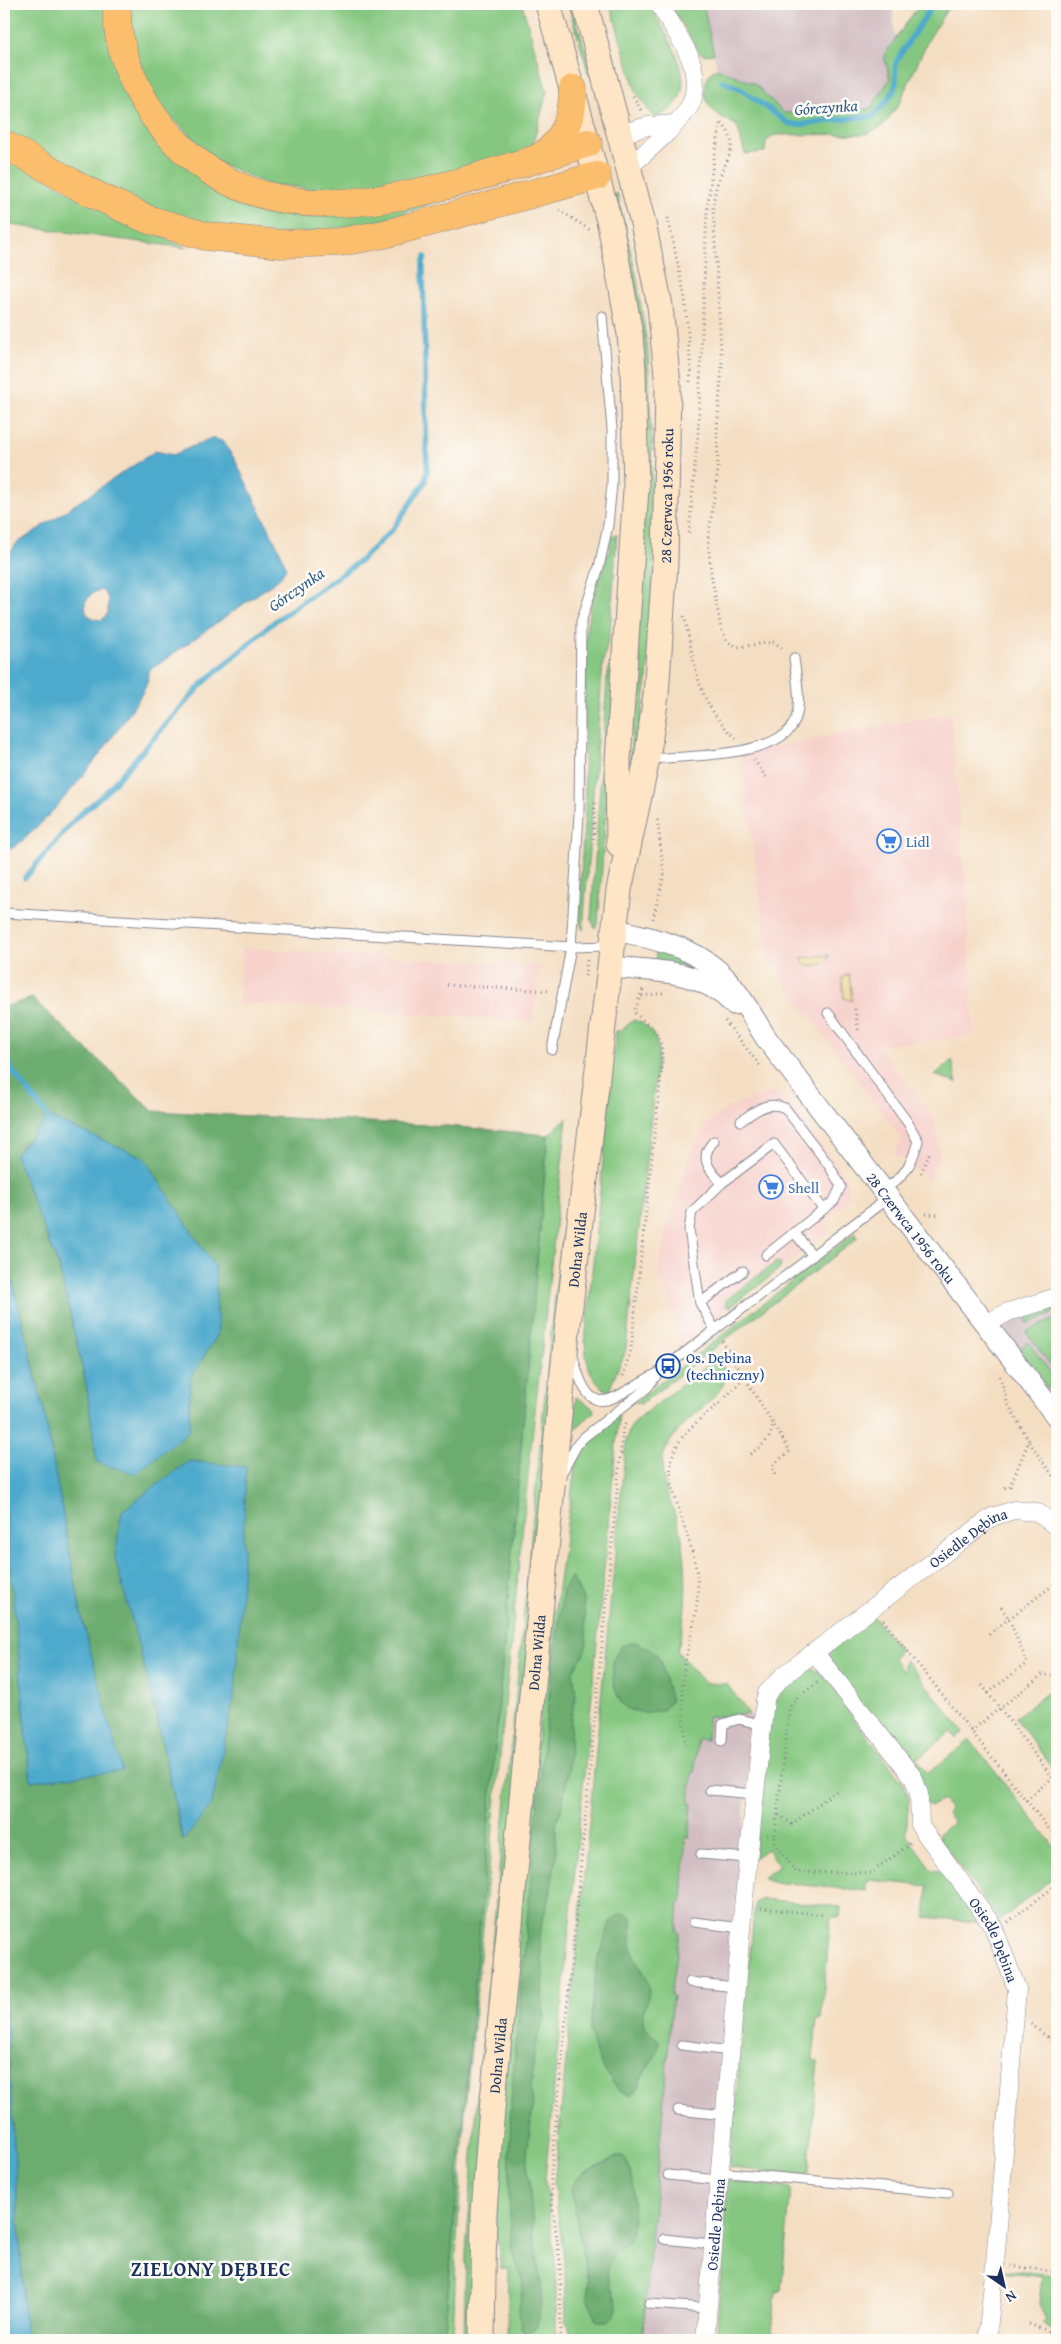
<svg xmlns="http://www.w3.org/2000/svg" width="1061" height="2344" font-family="'Gentium Book Plus',serif">
  <rect width="100%" height="100%" fill="#fdfcf7"/>
  <filter id="ink" filterUnits="userSpaceOnUse"><feTurbulence type="fractalNoise" baseFrequency=".02" numOctaves="2"/><feDisplacementMap in="SourceGraphic" scale="10" xChannelSelector="R" yChannelSelector="G"/><feConvolveMatrix kernelMatrix="1 2 1 2 8 2 1 2 1" color-interpolation-filters="sRGB"/></filter>
  <filter id="wash" filterUnits="userSpaceOnUse"><feTurbulence type="fractalNoise" baseFrequency=".0096" numOctaves="4" result="noise"/><feDisplacementMap in="SourceGraphic" scale="20" xChannelSelector="R" yChannelSelector="G"/><feGaussianBlur stdDeviation="1.12" result="paint"/><feColorMatrix in="noise" values="0 0 0 0 0 0 0 0 0 0 0 0 0 0 0 0 0 1.4 0 .05"/><feComposite in="paint" operator="in"/></filter>
  <g filter="url(#wash)">
    <rect width="100%" height="100%" fill="#f4dec2"/>
    <!-- built -->
    <g fill="#f7d0ca">
      <polygon points="951,713 966,891 974,1035 878,1046 931,1113 936,1124 940,1155 929,1180 895,1154 901,1138 794,996 780,975 777,963 769,963 740,753"/>
      <polygon points="243,948 540,966 533,1021 238,1003"/>
      <polygon points="768,1093 780,1094 793,1107 844,1175 848,1185 848,1197 844,1204 825,1220 829,1232 675,1350 680,1343 674,1315 662,1285 658,1266 674,1206 689,1159 704,1127 728,1107"/>
    </g>
    <!-- industrial -->
    <g fill="#d2bec2">
      <polygon points="703,4 892,4 895,38 884,56 890,79 870,109 784,113 755,84 717,68"/>
      <polygon points="1057,1297 1057,1417 986,1324"/>
      <polygon points="748,1715 756,1717 746,1793 696,2340 642,2340 673,1996 671,1995 680,1933 677,1933 679,1902 683,1902 685,1869 684,1868 692,1804 689,1804 692,1772 694,1772 698,1739 708,1717"/>
    </g>
    <!-- green -->
    <g fill="#85c780" stroke="#507b6f">
      <polygon points="4,4 109,4 115,49 222,187 448,198 383,220 353,226 313,232 277,235 172,218 4,134"/>
      <polygon points="128,4 522,4 547,92 531,151 432,178 346,193 267,184 219,163 160,107 139,62 130,26"/>
      <polygon points="568,4 571,4 593,74 589,75"/>
      <path d="M610,4H649C668,38 712,97 654,118L636,92Z"/>
      <polygon points="669,4 703,4 714,54 705,55 700,53"/>
      <path d="M920,4H950L927,42L899,104L884,125L867,134L775,135L766,141L765,152L745,154L737,126C730,121 719,117 713,110C702,99 702,76 717,68L755,84L784,113L870,109L890,79L884,55Z"/>
      <polygon points="4,153 75,195 187,248 4,224"/>
      <polygon points="617,193 636,275 648,352 655,550 647,681 626,814 644,547 614,195"/>
      <polygon points="612,535 617,535 610,633 603,662 583,930 578,919 585,810 584,745 586,630 593,596 609,552"/>
      <polygon points="618,637 598,924 595,928 591,920 607,679 612,653"/>
      <polygon points="656,950 683,959 686,966 655,965"/>
      <path d="M633,1020C648,1023 658,1037 658,1052L626,1348C624,1361 609,1381 611,1392C590,1385 586,1362 585,1342L616,1031H621Z"/>
      <polygon points="952,1060 957,1083 935,1075"/>
      <polygon points="567,1118 525,1503 466,2099 456,2254 453,2340 444,2340 548,1135"/>
      <polygon points="566,1215 569,1216 472,2340 464,2340 466,2254 477,2100 553,1311"/>
      <polygon points="856,1232 857,1238 853,1242 641,1404 635,1402"/>
      <polygon points="776,1262 781,1263 780,1269 733,1305 730,1307 726,1306 726,1300"/>
      <polygon points="1057,1305 1057,1311 1028,1324 1025,1316"/>
      <polygon points="1057,1318 1057,1374 1026,1332"/>
      <polygon points="1028,1342 1057,1381 1057,1400 1018,1350"/>
      <path d="M716,1359C742,1381 706,1403 691,1418C680,1428 669,1440 664,1454C656,1478 677,1513 682,1538C688,1575 687,1616 677,1651L705,1683L727,1684L749,1714L708,1717L707,1740L698,1739L694,1773H692L689,1804H692L689,1838H686L682,1902L679,1903L677,1932L680,1933L671,1995L673,1996L642,2340H573L566,2319L565,2268L554,2184L626,1441L629,1430L636,1420Z"/>
      <polygon points="576,1397 593,1408 594,1412 574,1430 572,1427"/>
      <polygon points="619,1414 545,2180 556,2269 556,2340 507,2340 508,2269 501,2268 495,2227 496,2176 538,1730 576,1461 590,1437"/>
      <polygon points="873,1616 900,1650 893,1658 904,1672 904,1662 906,1660 964,1732 956,1738 951,1732 917,1759 928,1773 970,1740 1057,1850 1057,1875 999,1921 939,1838 938,1835 954,1822 947,1813 950,1810 943,1800 931,1806 927,1804 830,1660 829,1654 832,1647"/>
      <path d="M810,1668C826,1673 835,1687 841,1702L904,1784L909,1798L906,1834L932,1870L940,1871L977,1922L925,1917L928,1886L867,1880L866,1891L771,1882L762,1878L779,1866L767,1849L754,1858L768,1717C779,1691 788,1684 810,1668Z"/>
      <polygon points="1051,1690 1057,1699 1057,1767 1054,1770 1015,1718"/>
      <polygon points="762,1899 841,1907 840,1917 831,1917 821,2019 817,2019 813,2060 818,2061 808,2175 729,2168 755,1903"/>
      <polygon points="728,2181 791,2188 781,2291 776,2292 772,2332 778,2333 777,2340 716,2340"/>
      <polygon points="1002,2270 1057,2275 1057,2329 1051,2329 1043,2323 1046,2321 1039,2303 1042,2277 1001,2272"/>
    </g>
    <!-- forest -->
    <g fill="#6cac6e" stroke="#446e66" fill-rule="evenodd">
      <path d="M32,998L153,1111L447,1126L548,1135L444,2340H26L4,1985V1505L31,1781L81,1615L44,1410L4,1248V1007ZM15,1155L218,1334L190,1378L189,1431L97,1462L86,1383L59,1267ZM189,1461L246,1468L182,1840L153,1699Z"/>
      <polygon points="572,1577 583,1599 587,1643 583,1656 573,1671 576,1695 571,1718 569,1767 562,1807 556,1825 556,1857 549,1901 542,1920 540,1937 544,1981 542,1999 545,2018 535,2044 531,2089 533,2105 527,2155 534,2240 541,2284 541,2306 535,2328 527,2333 521,2329 519,2310 523,2283 512,2250 509,2198 511,2097 544,1736 563,1589"/>
      <path d="M635,1642L654,1652L660,1660L671,1701L663,1710C654,1712 637,1714 628,1709C615,1702 610,1673 614,1659C615,1655 619,1650 621,1646Z"/>
      <path d="M620,1914H627L632,1918C633,1928 629,1938 632,1949C634,1960 643,1969 647,1980C656,2009 625,2014 659,2041C658,2056 650,2063 643,2075C638,2082 639,2091 631,2096L619,2090L607,2075L596,2053L590,2032L596,1966L609,1926L612,1920Z"/>
      <path d="M617,2156H623C635,2166 637,2229 628,2242C620,2253 610,2253 608,2268C605,2284 617,2294 617,2309C613,2319 607,2324 596,2320L588,2301V2283L571,2189C580,2168 600,2167 617,2156Z"/>
    </g>
    <!-- sand -->
    <g fill="#eeda9e" stroke="#84847e">
      <path d="M829,955C827,966 813,968 804,963L801,958Z"/>
      <polygon points="849,974 852,1001 844,998 842,978"/>
    </g>
    <!-- water -->
    <g fill="#4eaacc" stroke="#346c95" fill-rule="evenodd">
      <path d="M211,438L222,441L234,458L281,553L286,568L279,579L149,671C148,676 148,682 146,686C129,720 36,843 4,852V562L16,544L155,451L173,455ZM102,590L108,598V613L102,620L94,619L86,613L85,602L92,593Z"/>
      <polygon points="48,1117 143,1157 215,1267 218,1334 190,1378 189,1431 135,1474 97,1462 86,1383 59,1267 15,1155"/>
      <polygon points="4,1248 44,1410 81,1615 122,1771 31,1781 4,1505"/>
      <polygon points="189,1461 246,1467 242,1582 235,1691 212,1804 183,1841 153,1699 115,1558 122,1511"/>
      <polygon points="4,1985 26,2340 4,2340"/>
    </g>
    <g fill="none" stroke-linecap="round" stroke-linejoin="round">
      <!-- stream -->
      <g stroke="#4eaacc" stroke-width="5.5">
        <path d="M722,81L739,88L788,123L798,125L858,117H873C881,107 896,94 896,80C896,72 894,67 897,60L933,4"/>
        <polyline points="25,878 76,818 105,793 201,685 275,621 360,561 393,529 425,482 427,470 423,264 425,257"/>
        <polyline points="4,1050 11,1069 48,1117"/>
      </g>
    </g>
  </g>
  <g filter="url(#ink)">
    <g fill="none" stroke-linecap="round" stroke-linejoin="round">
      <!-- service casing -->
      <g stroke="#888690" stroke-width="11">
        <g id="service">
          <polyline points="602,316 612,429 612,484 608,525 599,567 581,622 579,814 571,947 610,946"/>
          <path d="M649,759C685,756 772,757 792,726C804,709 796,677 794,658"/>
          <polyline points="4,913 571,947 552,1050"/>
          <path d="M828,1013L908,1123L918,1141C911,1167 905,1175 883,1191"/>
          <path d="M741,1121C755,1111 767,1100 785,1108L828,1164L841,1186L834,1201L766,1255"/>
          <path d="M714,1141C698,1157 709,1170 722,1183L692,1212L689,1229L700,1303L715,1330"/>
          <polyline points="722,1183 774,1144 823,1209"/>
          <polyline points="794,1232 813,1256"/>
          <polyline points="700,1303 743,1271"/>
          <path d="M573,1356C591,1431 615,1393 658,1373L888,1198"/>
          <polyline points="561,1474 577,1445 583,1438 647,1388 656,1376"/>
          <polyline points="722,1741 723,1724 739,1719 763,1725"/>
          <polyline points="710,1790 754,1794"/>
          <polyline points="701,1854 747,1858"/>
          <polyline points="694,1922 741,1928"/>
          <polyline points="690,1982 735,1987"/>
          <polyline points="682,2045 730,2051"/>
          <polyline points="678,2110 724,2115"/>
          <polyline points="719,2172 948,2193"/>
          <polyline points="668,2175 718,2180"/>
          <polyline points="664,2239 712,2244"/>
          <polyline points="649,2304 707,2308"/>
        </g>
      </g>
      <!-- minor casing -->
      <g stroke="#888690" stroke-width="19">
        <g id="minor">
          <polyline points="620,134 648,126 674,124"/>
          <path d="M629,167C644,154 684,120 691,103C697,89 695,72 690,58C682,39 669,21 659,4"/>
          <polyline points="986,1324 1008,1312 1057,1297"/>
          <path id="s1" d="M814,1652L913,1777L919,1794L920,1826L993,1926L1017,1989L995,2264L987,2340"/>
          <path id="s2" d="M705,2340L743,1907L765,1700L767,1693L783,1676L992,1517L1014,1510L1037,1512L1057,1527"/>
        </g>
      </g>
      <!-- tertiary casing -->
      <g stroke="#888690" stroke-width="23">
        <g id="tertiary">
          <path id="s3" d="M613,929C657,939 704,949 732,986C745,1002 755,1021 766,1038L1057,1417"/>
          <path d="M609,967C657,971 698,968 734,1004"/>
        </g>
      </g>
      <!-- secondary casing -->
      <g stroke="#888690" stroke-width="27">
        <g id="secondary">
          <polyline points="548,4 610,224 630,334 633,369 636,489 618,760 619,844"/>
          <path id="s4" d="M482,2340L484,2213L490,2131L567,1332L619,890L647,759L656,695L665,563L668,385L660,306L643,223L585,4"/>
        </g>
      </g>
      <!-- motorway casing -->
      <g stroke="#888690" stroke-width="29">
        <g id="motorway">
          <path d="M117,4C115,48 136,96 164,129C274,263 453,182 588,143"/>
          <polyline points="4,144 85,190 147,219 205,236 281,244 340,242 385,234 597,176"/>
          <path d="M541,156C565,141 573,117 573,89"/>
        </g>
      </g>
      <!-- path -->
      <g stroke="#888690" stroke-width="3" stroke-dasharray="1 4" stroke-linecap="butt">
        <polyline points="633,96 641,110"/>
        <path d="M722,123C742,147 725,159 718,182C715,190 714,198 713,206L722,367L717,429L718,470L708,540L711,573L721,629L728,642L738,647L774,642L784,650"/>
        <polyline points="559,210 590,230"/>
        <polyline points="668,218 685,298 691,371 690,382"/>
        <polyline points="689,533 698,433 707,211 712,170 721,123"/>
        <path d="M684,616C696,664 695,702 736,738"/>
        <polyline points="754,760 768,780"/>
        <polyline points="593,844 595,800"/>
        <polyline points="653,919 664,875 657,816"/>
        <polyline points="585,976 587,960"/>
        <polyline points="447,985 551,991"/>
        <polyline points="642,996 663,993"/>
        <polyline points="855,1009 859,1033"/>
        <polyline points="725,1021 761,1067"/>
        <polyline points="921,1173 930,1152"/>
        <polyline points="926,1214 940,1215"/>
        <polyline points="722,1341 790,1451 774,1464 773,1470 776,1478"/>
        <path d="M623,1376L631,1349L662,1065C663,1034 655,1032 634,1012L643,989"/>
        <polyline points="1000,1376 1007,1402 1029,1441 1010,1486 1004,1488"/>
        <polyline points="1029,1442 1057,1482"/>
        <path d="M750,1454C763,1445 772,1439 773,1423"/>
        <polyline points="883,1620 1057,1839"/>
        <polyline points="989,1634 1057,1582"/>
        <polyline points="982,1685 1053,1778"/>
        <polyline points="988,1693 1027,1663 1009,1619 999,1604"/>
        <polyline points="971,1731 1042,1675 1057,1675"/>
        <path d="M685,1745C684,1720 681,1694 684,1669C689,1637 701,1608 697,1575C694,1542 664,1486 672,1458C679,1431 705,1417 724,1399C731,1392 738,1384 745,1377"/>
        <polyline points="1026,1800 1057,1774"/>
        <polyline points="779,1815 792,1824 836,1791"/>
        <polyline points="767,1835 775,1835 775,1843 796,1872 870,1873 909,1845 910,1840"/>
        <polyline points="775,1835 789,1708 797,1698 818,1682"/>
        <polyline points="1057,1884 1055,1886 1057,1888"/>
        <polyline points="761,1908 825,1915"/>
        <polyline points="1008,1922 1055,1886"/>
        <polyline points="1031,2024 1057,2045"/>
        <polyline points="1048,2037 1057,2030"/>
        <polyline points="1011,2266 1057,2272"/>
        <polyline points="1029,2324 1048,2331 1057,2331"/>
        <polyline points="561,2340 560,2262 551,2195 551,2173 623,1427 627,1422"/>
      </g>
      <!-- service -->
      <use href="#service" stroke="#fff" stroke-width="9"/>
      <!-- minor -->
      <use href="#minor" stroke="#fff" stroke-width="18"/>
      <!-- tertiary -->
      <use href="#tertiary" stroke="#fff" stroke-width="21"/>
      <!-- secondary -->
      <use href="#secondary" stroke="#fde5c5" stroke-width="25"/>
      <!-- motorway -->
      <use href="#motorway" stroke="#fabe6d" stroke-width="28"/>
    </g>
  </g>
  <!-- icons -->
  <defs>
    <g id="supermarket-ring" transform="scale(1.25)"><circle r="9.5" fill="#fdfcf7" stroke="#3f7fe0" stroke-width="1.5"/><path d="M-6-5.5h2.5l.6 2H6L4.5 2H-2.5L-4.4-4H-6ZM-1.5 3.2a1.3 1.3 0 1 0 .1 0ZM3 3.2a1.3 1.3 0 1 0 .1 0Z" fill="#3f7fe0"/></g>
    <g id="bus-ring" transform="scale(1.25)"><circle r="9.5" fill="#fdfcf7" stroke="#1a4fb4" stroke-width="1.5"/><path d="M-5-6H5V4H4V6H2V4H-2V6H-4V4H-5ZM-3.5-4V0h7V-4ZM-3.5 1.2v1.5H-2V1.2ZM2 1.2v1.5H3.5V1.2Z" fill="#1a4fb4"/></g>
  </defs>
  <g fill-rule="evenodd">
    <use href="#supermarket-ring" x="889" y="841"/>
    <use href="#supermarket-ring" x="771" y="1187"/>
    <use href="#bus-ring" x="668" y="1366"/>
  </g>
  <g text-anchor="middle" dominant-baseline="central" stroke-width="5" stroke-linejoin="round" paint-order="stroke">
    <!-- street labels -->
    <g font-size="15" fill="#1b2f5e" stroke="#fdfcf7">
      <text stroke="none"><textPath href="#s4" startOffset="1855">28 Czerwca 1956 roku</textPath></text>
      <text stroke="none"><textPath href="#s3" startOffset="436">28 Czerwca 1956 roku</textPath></text>
      <text stroke="none"><textPath href="#s4" startOffset="1095">Dolna Wilda</textPath></text>
      <text stroke="none"><textPath href="#s2" startOffset="905">Osiedle Dębina</textPath></text>
      <text stroke="none"><textPath href="#s4" startOffset="690">Dolna Wilda</textPath></text>
      <text stroke="none"><textPath href="#s1" startOffset="346">Osiedle Dębina</textPath></text>
      <text stroke="none"><textPath href="#s4" startOffset="285">Dolna Wilda</textPath></text>
      <text stroke="none"><textPath href="#s2" startOffset="116">Osiedle Dębina</textPath></text>
    </g>
    <!-- shop labels -->
    <g font-size="15" fill="#366cbe" stroke="#fdfcf7" text-anchor="start">
      <text x="906" y="841">Lidl</text>
      <text x="788" y="1187">Shell</text>
    </g>
    <!-- transit labels -->
    <g font-size="15" fill="#164399" stroke="#fdfcf7" text-anchor="start">
      <text x="686" y="1357">Os. Dębina<tspan x="686" dy="17">(techniczny)</tspan></text>
    </g>
    <!-- water labels -->
    <g font-size="16" font-style="italic" fill="#2d5a84" stroke="#fdfcf7">
      <text transform="translate(826 107) rotate(-4)">Górczynka</text>
      <text transform="translate(296 589) rotate(-35)">Górczynka</text>
    </g>
    <!-- district labels -->
    <g font-size="20" font-weight="bold" letter-spacing="1" fill="#1b2f5e" stroke="#fdfcf7">
      <text x="211" y="2268">ZIELONY DĘBIEC</text>
    </g>
  </g>
  <!-- margin -->
  <rect width="1061" height="2344" fill="none" stroke="#fdfcf7" stroke-width="20"/>
  <!-- north arrow -->
  <g transform="translate(1004 2286) rotate(146)" stroke="#fdfcf7" stroke-width="4" paint-order="stroke">
  <path d="M0-4L9 19L0 12L-9 19Z" fill="#1b2f5e"/>
  <text y="-8" font-size="14" font-weight="bold" text-anchor="middle" fill="#1b2f5e">N</text>
  </g>
</svg>
